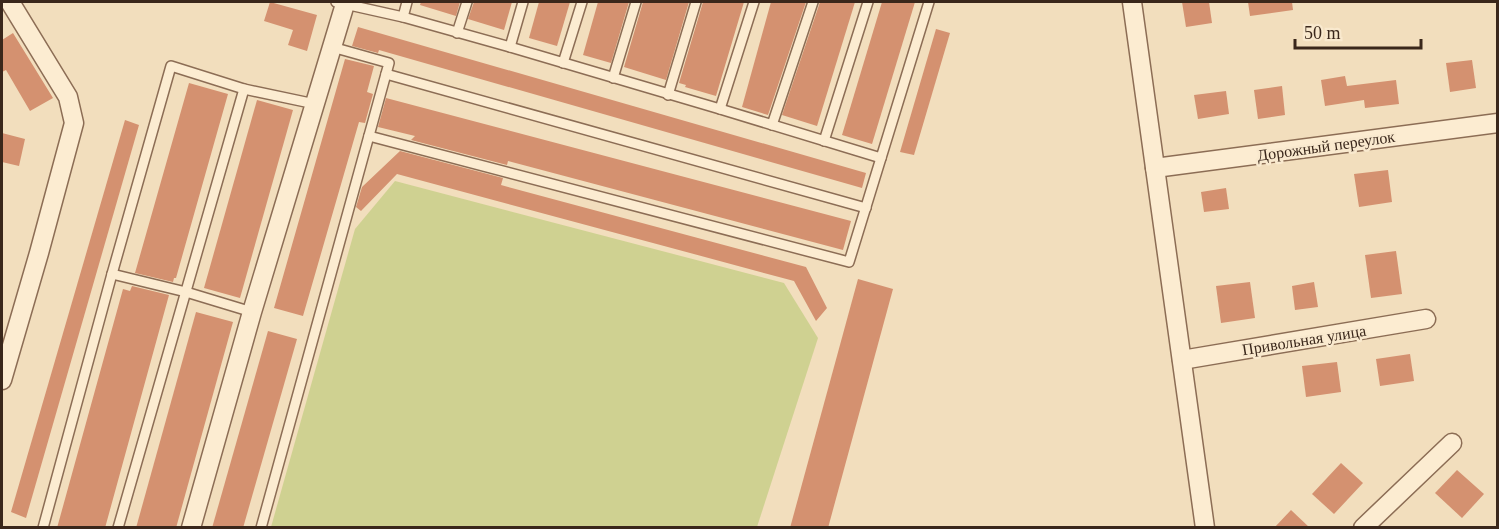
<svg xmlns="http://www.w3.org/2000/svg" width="1499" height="529" font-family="Georgia,serif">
  <rect width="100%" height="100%" fill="#f2debd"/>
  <!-- green -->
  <polygon fill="#cfd191" points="395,181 784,283 818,338 757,527 271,527 355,229"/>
  <!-- building -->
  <g fill="#d49170">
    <polygon points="270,2 317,15 307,51 288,45 293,30 264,21"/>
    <polygon points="421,2 460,2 456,16 420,5"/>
    <polygon points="474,2 512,2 504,30 468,19"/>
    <polygon points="539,2 570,2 557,46 529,38"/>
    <polygon points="598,2 629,2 611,63 583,55"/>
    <polygon points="643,2 689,2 666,80 624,67"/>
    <polygon points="703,2 744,2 716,96 685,87 686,85 679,83"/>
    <polygon points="771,2 806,2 768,115 742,107"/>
    <polygon points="820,2 855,2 817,126 782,115"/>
    <polygon points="882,2 915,2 872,144 842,135"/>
    <polygon points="1182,2 1209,2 1212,23 1186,27"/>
    <polygon points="1248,2 1292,2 1293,10 1250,16"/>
    <polygon points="358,27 866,173 862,188 379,50 378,53 352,46"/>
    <polygon points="936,29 950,33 914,155 900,152"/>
    <polygon points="13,33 53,98 30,111 6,70 2,72 2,40"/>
    <polygon points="345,59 374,66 367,92 373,94 365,123 359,122 303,316 274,308"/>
    <polygon points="1472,60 1476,88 1450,92 1446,63"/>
    <polygon points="1345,76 1347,86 1396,80 1399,104 1365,108 1364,100 1325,106 1321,80"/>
    <polygon points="189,83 228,94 176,278 174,278 173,282 135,273"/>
    <polygon points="1282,86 1285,115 1258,119 1254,90"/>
    <polygon points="1226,91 1229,114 1198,119 1194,95"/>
    <polygon points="386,98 851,221 843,250 508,161 507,165 411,140 415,136 378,127"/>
    <polygon points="257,100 293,110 240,298 204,288"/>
    <polygon points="125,120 139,125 26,518 11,512"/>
    <polygon points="2,133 25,139 19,166 2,162"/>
    <polygon points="400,151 503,178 501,185 806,267 827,308 816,321 794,281 397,174 361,211 356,207 362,187"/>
    <polygon points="1388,170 1392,202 1359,207 1354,174"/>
    <polygon points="1226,188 1229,209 1204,212 1201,192"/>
    <polygon points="1396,251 1402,294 1371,298 1365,255"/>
    <polygon points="858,279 893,289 828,528 790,528"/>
    <polygon points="1250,282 1255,318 1221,323 1216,286"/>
    <polygon points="1314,282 1318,307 1295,310 1292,286"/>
    <polygon points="132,286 169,295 105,528 57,528 123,289 130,291"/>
    <polygon points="196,312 233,322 176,528 136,528"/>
    <polygon points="268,331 297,339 243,528 212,528"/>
    <polygon points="1410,354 1414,381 1380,386 1376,359"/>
    <polygon points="1337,362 1341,392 1306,397 1302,366"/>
    <polygon points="1341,463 1363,483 1334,514 1312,494"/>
    <polygon points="1457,470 1484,494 1462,518 1435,493"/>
    <polygon points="1291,510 1310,528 1274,528"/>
  </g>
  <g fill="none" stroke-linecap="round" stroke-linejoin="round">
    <!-- lane casing -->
    <g stroke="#8c6d55" stroke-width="12">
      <g id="lane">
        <polyline points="336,2 403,17 510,47 720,109 881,158"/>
        <polyline points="403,17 407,2"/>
        <polyline points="457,33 467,2"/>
        <polyline points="510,47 523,2"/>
        <polyline points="563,63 582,2"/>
        <polyline points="386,74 866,208"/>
        <polyline points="613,78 636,2"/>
        <polyline points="668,95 696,2"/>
        <polyline points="720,109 754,2"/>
        <polyline points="772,125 813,2"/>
        <polyline points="369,136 849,262 929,2"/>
        <polyline points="824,141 868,2"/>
        <polyline points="112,274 186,292 252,312"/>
        <polyline points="43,528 112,274 171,66 244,89 315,104"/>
        <polyline points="118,528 244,89"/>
        <polyline points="261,528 389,63 332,47"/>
      </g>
    </g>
    <!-- street casing -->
    <g stroke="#8c6d55" stroke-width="21">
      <g id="street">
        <polyline points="1132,2 1205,528"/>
        <polyline points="1155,168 1498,123"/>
        <polyline points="1182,360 1426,319"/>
        <polyline points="2,380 39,253 74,123 68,97 10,2"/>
        <polyline points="191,528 252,312 345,4"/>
        <polyline points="1363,528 1452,443"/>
      </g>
    </g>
    <!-- lane -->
    <use href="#lane" stroke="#fcecd1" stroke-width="9"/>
    <!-- street -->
    <use href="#street" stroke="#fcecd1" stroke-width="18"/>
  </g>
  <g text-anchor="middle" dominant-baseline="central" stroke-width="5" stroke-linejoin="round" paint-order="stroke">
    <!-- street labels -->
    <g font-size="16" fill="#3a271b" stroke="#f9e9ce">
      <text transform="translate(1326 146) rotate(-8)">Дорожный переулок</text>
      <text transform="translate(1304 340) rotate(-9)">Привольная улица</text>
    </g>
  </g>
  <!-- border -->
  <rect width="1499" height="529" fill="none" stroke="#3a271b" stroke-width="6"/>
  <!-- scale -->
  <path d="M1295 39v9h126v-9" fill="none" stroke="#3a271b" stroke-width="3"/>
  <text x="1304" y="39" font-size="18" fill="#3a271b" stroke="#f9e9ce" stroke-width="4.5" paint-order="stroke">50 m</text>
</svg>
